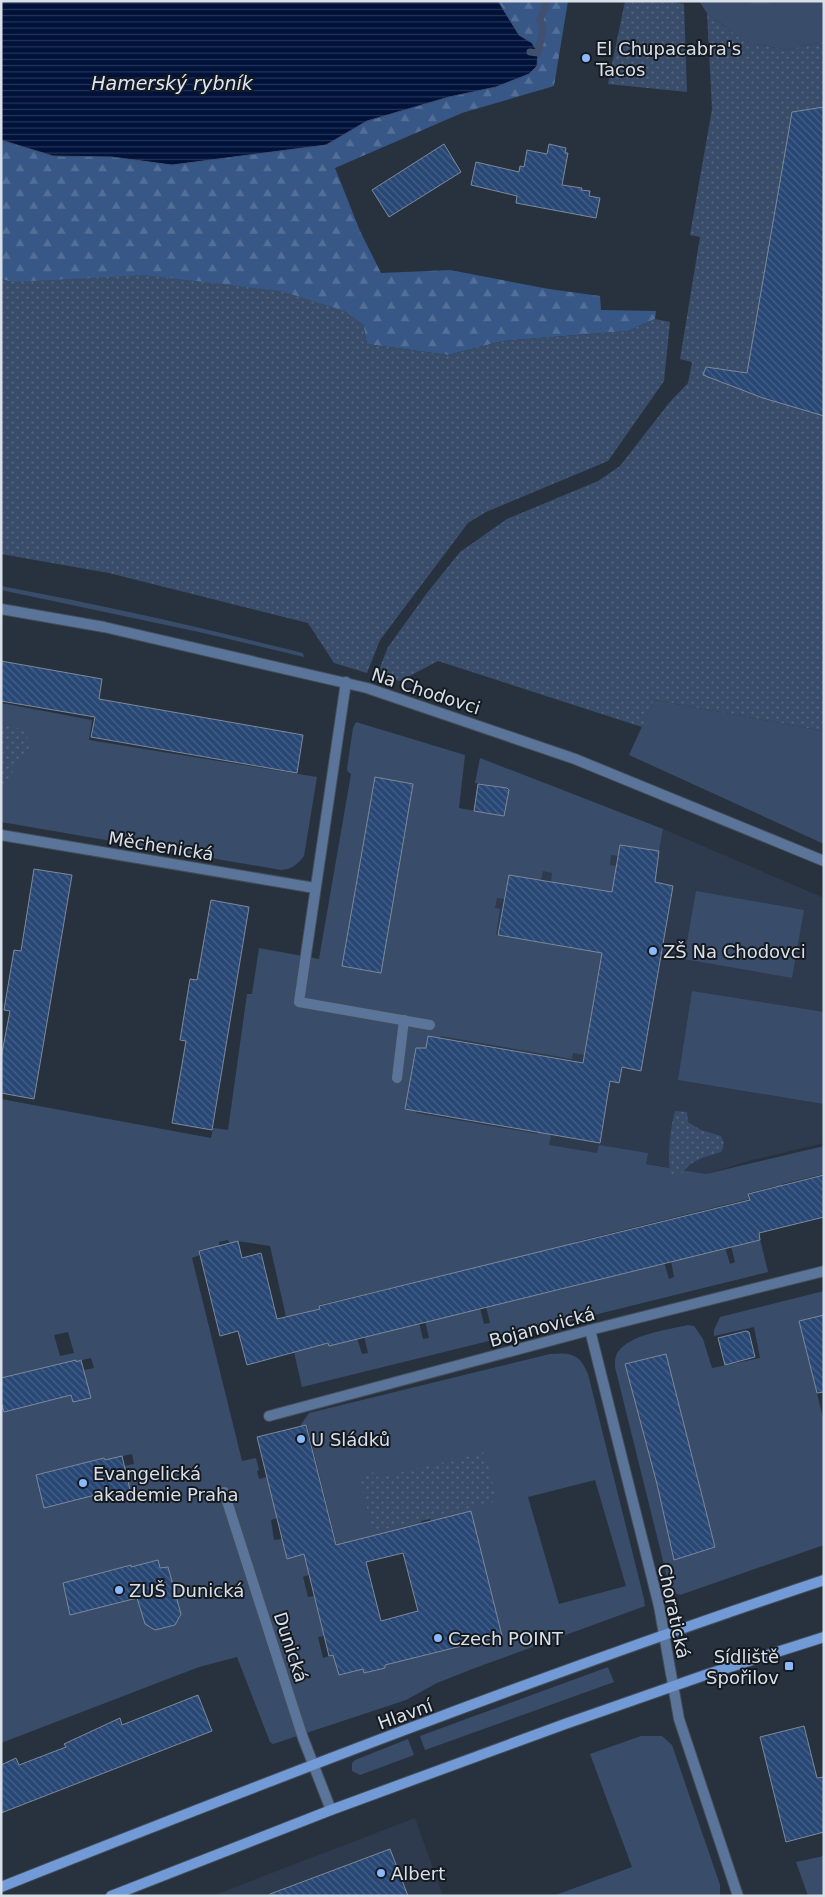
<svg xmlns="http://www.w3.org/2000/svg" width="825" height="1897" font-family="'DejaVu Sans',sans-serif">
  <defs>
    <pattern id="forest-firs" width="22" height="20" patternUnits="userSpaceOnUse" patternTransform="scale(1.25)"><rect width="22" height="20" fill="#375786"/><path d="M5 1l3.5 6h-7zM16 11l3.5 6h-7z" fill="#536f97"/></pattern>
    <pattern id="park-dots" width="8" height="8" patternUnits="userSpaceOnUse" patternTransform="scale(1.25)"><rect width="8" height="8" fill="#394d6a"/><path d="M2 2h.1M6 6h.1" fill="none" stroke="#55667f" stroke-width="1.8" stroke-linecap="round"/></pattern>
    <pattern id="water-rules" width="6" height="5" patternUnits="userSpaceOnUse" patternTransform="scale(1.25)"><rect width="6" height="5" fill="#00123a"/><path d="M0 2.5h6" fill="none" stroke="#253456"/></pattern>
    <pattern id="building-back-hatch" width="6" height="6" patternUnits="userSpaceOnUse" patternTransform="scale(1.25)"><rect width="6" height="6" fill="#284775"/><path d="M-1 5l2 2M0 0l6 6M5-1l2 2" fill="none" stroke="#476189"/></pattern>
  </defs>
  <rect width="100%" height="100%" fill="#28323f"/>
  <!-- built -->
  <g fill="#2e3a4d">
    <polygon points="521,775 663,829 824,898 824,1143 752,1160 706,1174 393,1119 405,1022 471,1013"/>
    <polygon points="415,1818 443,1896 212,1896"/>
  </g>
  <!-- grass -->
  <g fill="#394d6a" fill-rule="evenodd">
    <polygon points="699,1 824,1 824,41 787,50 745,42 707,13"/>
    <path d="M1,586C103,605 203,628 303,653L304,657L199,632L1,590Z"/>
    <polygon points="654,700 824,731 824,844 629,755"/>
    <path d="M1,703L92,720L89,740L317,777L304,856C297,865 292,869 281,870L1,822Z"/>
    <path d="M356,722L465,755L459,808L502,816L504,815L509,790L507,788L475,783L480,758L663,829L659,851L620,845L619,856L611,855L610,865L617,866L612,893L551,882L552,873L543,871L541,880L509,875L504,899L497,898L495,908L500,909L496,935L602,953L584,1055L573,1053L572,1059L441,1036L440,1038L428,1036L425,1051L416,1048L405,1109L416,1111V1113L538,1134L540,1123L553,1125L549,1145L597,1153L599,1145L648,1153L646,1164L706,1174L824,1146V1174L782,1184V1186L777,1187L776,1186L748,1193L749,1199L575,1242V1244L319,1305L320,1309L310,1311L319,1345L357,1338L362,1354L368,1353L364,1336L419,1322L423,1339L429,1338L425,1321L480,1308L484,1324L490,1323L486,1306L564,1289V1287L639,1270L638,1269L664,1262L669,1279L674,1277L671,1261L725,1247L730,1264L735,1262L731,1246L760,1239L768,1272L302,1387L270,1246L238,1241L229,1243L228,1240L219,1242V1246L199,1250L200,1255L192,1258L242,1461L256,1458L259,1470L257,1471L259,1479L267,1477L277,1518L271,1520L274,1540L282,1539L287,1558L304,1554L309,1575L303,1577L308,1597L314,1596L324,1636L318,1637L323,1658L334,1655L339,1675L363,1669L364,1673L385,1668V1665L502,1636L471,1512L431,1521L430,1519L421,1521L422,1524L337,1546L307,1425L300,1426L309,1413L550,1354C571,1352 580,1354 588,1374L644,1599L645,1606L475,1668L437,1683L406,1700L273,1744L270,1742L237,1657L199,1667L1,1743V1402L4,1412L71,1395L73,1402L90,1398L84,1370L94,1368L91,1358L65,1364L64,1363L1,1378V1099L211,1138L213,1128L228,1130L247,994H252L259,948L319,959L351,774L348,772L347,769L353,728ZM375,777L413,784L380,973L342,966ZM304,1312L310,1336L293,1340L287,1317ZM68,1332L74,1353L60,1356L54,1335ZM132,1454L134,1464L124,1466L132,1498L114,1502L111,1491L44,1507L36,1475L104,1458L105,1460ZM595,1480L626,1586L559,1604L528,1497ZM158,1561L160,1569L168,1567L181,1614L175,1625L155,1630L145,1624L137,1598L70,1615L63,1583L130,1565L131,1567Z"/>
    <polygon points="696,891 804,910 792,978 684,959"/>
    <polygon points="692,991 824,1012 824,1104 678,1080"/>
    <path d="M824,1291V1315L799,1321L824,1422V1545L680,1595L675,1593L669,1585L615,1367C615,1361 615,1356 618,1352C630,1334 668,1330 688,1325L694,1326L703,1339L712,1368L760,1358L754,1327L714,1336V1330L720,1317ZM665,1354L714,1547L674,1560L657,1484L625,1364Z"/>
    <polygon points="608,1667 614,1682 425,1750 420,1736"/>
    <polygon points="641,1736 662,1736 672,1745 720,1885 720,1896 553,1896 632,1867 590,1754"/>
    <polygon points="408,1739 414,1755 360,1775 352,1771 352,1763 355,1760"/>
    <polygon points="824,1856 824,1895 808,1896 796,1862"/>
  </g>
  <!-- forest -->
  <polygon fill="url(#forest-firs)" points="498,1 568,1 554,86 462,113 335,168 360,231 381,273 450,270 549,289 600,296 601,310 656,311 655,319 628,331 503,341 448,355 367,344 363,324 12,282 1,279 1,140 53,156 112,157 326,145 367,121 449,97 496,87 532,43 519,35"/>
  <!-- park -->
  <g fill="url(#park-dots)">
    <polygon points="625,1 670,1 684,4 687,92 608,84"/>
    <polygon points="707,13 745,42 787,50 824,41 824,731 654,700 642,727 438,661 400,681 383,677 380,673 380,667 388,647 427,593 460,552 507,519 598,481 620,466 669,403 688,383 692,362 680,359 700,237 690,235 712,109"/>
    <polygon points="145,275 281,291 345,311 363,324 367,344 448,355 503,341 628,331 655,319 670,322 664,381 608,461 486,512 468,523 380,640 367,673 334,663 308,623 109,573 1,554 1,279 12,282"/>
    <polygon points="1,724 26,730 29,750 1,788"/>
    <path d="M675,1111L687,1112L688,1122L701,1130L721,1136C724,1142 725,1146 721,1152C702,1158 693,1159 680,1175L670,1176C668,1153 669,1134 675,1111Z"/>
    <polygon points="485,1452 497,1501 373,1532 359,1475 376,1472 378,1478"/>
  </g>
  <!-- water -->
  <polygon fill="url(#water-rules)" stroke="#41506e" points="1,1 498,1 519,35 532,43 538,53 537,66 529,74 496,87 449,97 367,121 326,145 172,165 112,157 53,156 1,140"/>
  <g fill="none" stroke-linecap="round" stroke-linejoin="round">
    <!-- stream -->
    <g stroke="#41506e" stroke-width="7">
      <polyline points="753,1 767,1"/>
      <polyline points="530,52 538,53 543,29 540,19 545,8 545,1"/>
    </g>
  </g>
  <!-- building -->
  <g fill="url(#building-back-hatch)" stroke="#7d8999" fill-rule="evenodd">
    <polygon points="824,107 824,416 763,398 703,375 706,367 747,373 792,112"/>
    <polygon points="444,144 461,172 389,217 372,190"/>
    <polygon points="549,144 566,148 565,153 568,153 562,185 582,188 581,190 590,191 589,196 600,198 596,218 516,203 517,196 471,185 476,162 519,172 520,166 524,167 527,150 547,154"/>
    <polygon points="1,661 102,679 99,699 303,735 297,773 91,737 95,717 1,701"/>
    <polygon points="375,777 413,784 381,973 342,966"/>
    <polygon points="478,784 507,788 509,790 504,816 474,811"/>
    <polygon points="620,845 659,851 655,882 673,886 641,1071 622,1067 619,1083 610,1081 600,1143 405,1109 416,1048 426,1048 428,1036 583,1063 602,953 498,935 509,875 612,892"/>
    <polygon points="34,869 72,875 34,1099 1,1093 1,1058 10,1011 4,1010 14,950 21,951"/>
    <polygon points="211,900 249,907 212,1130 172,1123 186,1041 180,1040 190,979 197,980"/>
    <polygon points="824,1175 824,1217 759,1233 760,1240 329,1346 328,1343 247,1365 238,1331 220,1336 199,1251 238,1241 242,1258 261,1253 277,1319 320,1309 319,1306 750,1200 748,1194"/>
    <polygon points="824,1315 824,1392 817,1393 799,1321"/>
    <polygon points="746,1331 749,1332 755,1357 725,1365 718,1338"/>
    <polygon points="666,1354 715,1547 674,1560 657,1484 625,1364"/>
    <polygon points="76,1360 76,1362 81,1360 91,1398 73,1402 71,1395 4,1412 1,1402 1,1378"/>
    <path d="M306,1425L336,1545L471,1511L502,1636L385,1665V1668L364,1673L363,1669L339,1675L333,1655L329,1656L304,1554L287,1559L257,1437ZM403,1553L418,1611L381,1621L366,1562Z"/>
    <polygon points="122,1456 132,1498 114,1502 111,1491 44,1508 36,1475 104,1458 105,1460"/>
    <polygon points="158,1560 160,1568 168,1567 181,1614 175,1625 155,1630 145,1624 137,1598 70,1615 63,1583 131,1565 131,1567"/>
    <polygon points="198,1695 212,1731 1,1813 1,1765 16,1758 19,1765 66,1747 64,1744 120,1718 122,1725"/>
    <polygon points="804,1726 817,1778 824,1777 824,1832 786,1842 760,1737"/>
    <polygon points="390,1849 408,1896 270,1896 270,1894"/>
  </g>
  <g fill="none" stroke-linecap="round" stroke-linejoin="round">
    <!-- street casing -->
    <g stroke="#444e5a" stroke-width="12">
      <g id="street">
        <polyline points="1,609 104,627 367,688 575,759 824,861"/>
        <polyline points="346,682 299,1002 430,1025"/>
        <polyline points="1,835 315,888"/>
        <polyline points="397,1078 404,1020"/>
        <polyline points="590,1330 659,1606 679,1719 738,1896"/>
        <polyline points="269,1416 590,1330 824,1271"/>
        <polyline points="224,1492 303,1738 331,1810"/>
      </g>
    </g>
    <!-- secondary casing -->
    <g stroke="#444e5a" stroke-width="12">
      <g id="secondary">
        <path d="M1,1887C273,1779 546,1673 824,1580"/>
        <polyline points="111,1896 331,1810 565,1724 708,1674 824,1637"/>
      </g>
    </g>
    <!-- street -->
    <use href="#street" stroke="#5b759a" stroke-width="10"/>
    <!-- secondary -->
    <use href="#secondary" stroke="#719ad6" stroke-width="10"/>
  </g>
  <!-- markers -->
  <g fill="#8bb9fc" stroke="#151920" stroke-width="2">
    <circle cx="586" cy="58" r="5"/>
    <circle cx="653" cy="951" r="5"/>
    <circle cx="301" cy="1439" r="5"/>
    <circle cx="83" cy="1483" r="5"/>
    <circle cx="119" cy="1590" r="5"/>
    <circle cx="438" cy="1638" r="5"/>
    <rect x="784" y="1661" width="10" height="10" rx="2.5"/>
    <circle cx="381" cy="1873" r="5"/>
  </g>
  <g text-anchor="middle" dominant-baseline="central" stroke-width="4" stroke-linejoin="round" paint-order="stroke">
    <!-- poi labels -->
    <g font-size="18" fill="#d9e0e9" stroke="#151920" text-anchor="start">
      <text x="596" y="48">El Chupacabra's<tspan x="596" dy="21">Tacos</tspan></text>
      <text x="663" y="951">ZŠ Na Chodovci</text>
      <text x="311" y="1439">U Sládků</text>
      <text x="93" y="1473">Evangelická<tspan x="93" dy="21">akademie Praha</tspan></text>
      <text x="129" y="1590">ZUŠ Dunická</text>
      <text x="448" y="1638">Czech POINT</text>
      <text x="779" y="1656" text-anchor="end">Sídliště<tspan x="779" dy="21">Spořilov</tspan></text>
      <text x="391" y="1873">Albert</text>
    </g>
    <!-- street labels -->
    <g font-size="18" fill="#d9e0e9" stroke="#151920">
      <text transform="translate(426 691) rotate(18)">Na Chodovci</text>
      <text transform="translate(161 846) rotate(9)">Měchenická</text>
      <text transform="translate(542 1327) rotate(-15)">Bojanovická</text>
      <text transform="translate(674 1611) rotate(78)">Choratická</text>
      <text transform="translate(291 1647) rotate(72)">Dunická</text>
      <text transform="translate(405 1714) rotate(-20)">Hlavní</text>
    </g>
    <!-- water labels -->
    <g font-size="19" font-style="italic" fill="#dbe5f4" stroke="#151920">
      <text x="172" y="83">Hamerský rybník</text>
    </g>
  </g>
  <!-- border -->
  <rect width="825" height="1897" fill="none" stroke="#d9e0e9" stroke-width="5"/>
</svg>
